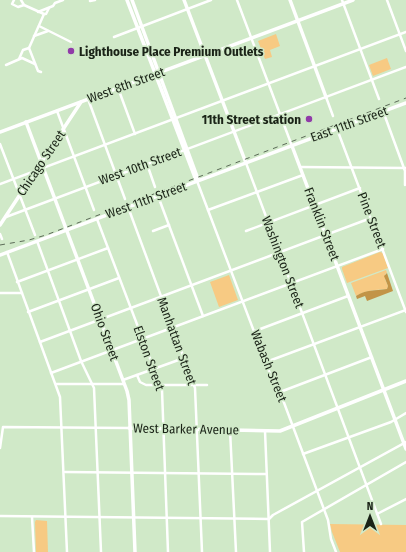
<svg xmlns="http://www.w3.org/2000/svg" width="406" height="552" font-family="'Fira Sans Condensed',sans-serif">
  <rect width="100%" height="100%" fill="#d0e9c8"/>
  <!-- green -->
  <g fill="#f7ca83">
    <polygon points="276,34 280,46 270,50 272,57 265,59 258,41"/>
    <polygon points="387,58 391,69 373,76 369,65"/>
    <polygon points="380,252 383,253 388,268 347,283 342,269 342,267"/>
    <path d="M386,270L387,273L385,274V279L388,286L387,289C375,290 366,290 356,296L351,283Z"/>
    <polygon points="229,275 238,300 219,307 210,282"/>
    <polygon points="36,520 47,521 48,552 36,552 35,522"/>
    <polygon points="330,524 406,525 406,552 340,552 332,532"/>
  </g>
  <!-- forest -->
  <path fill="#c29447" d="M387,273L393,291L367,301L365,296L357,299L356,296C367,289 374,291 387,289L388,286L384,276Z"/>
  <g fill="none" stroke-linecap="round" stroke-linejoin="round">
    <!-- street -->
    <g stroke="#fff" stroke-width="2.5">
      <polyline points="14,0 12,4 18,7 24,5"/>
      <polyline points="21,0 24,5 44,14"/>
      <polyline points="237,0 292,146"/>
      <polyline points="342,0 379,99"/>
      <polyline points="387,0 406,51"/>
      <polyline points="90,1 95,0"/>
      <polyline points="38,12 53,6 55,3 63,0"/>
      <polyline points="39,26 71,42"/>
      <polyline points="34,36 48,31"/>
      <polyline points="114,37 211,0"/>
      <polyline points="19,59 23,50 29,48"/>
      <polyline points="6,65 22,58 35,64"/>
      <polyline points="41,72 38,71 29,48 44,14 46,14 49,8"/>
      <polyline points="118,88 135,134"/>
      <polyline points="326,97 333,116"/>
      <polyline points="88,99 125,199"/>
      <polyline points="57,111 94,210"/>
      <polyline points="383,111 405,171 405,185"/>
      <polyline points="337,129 406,312"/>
      <polyline points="0,144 35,235"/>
      <polyline points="246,163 381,524"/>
      <polyline points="147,164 155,187"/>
      <polyline points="300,167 406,168"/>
      <polyline points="197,181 272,379 280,392 328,520 331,539 336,552"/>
      <polyline points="0,184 406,32"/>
      <polyline points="158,196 203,316"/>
      <polyline points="128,207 195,388 202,552"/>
      <polyline points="208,210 303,175"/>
      <polyline points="6,217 406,67"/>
      <polyline points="97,219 162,390 168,552"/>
      <polyline points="153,231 169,225"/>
      <polyline points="246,231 360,188"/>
      <polyline points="0,234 2,239"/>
      <polyline points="37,241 81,361 94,388 101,552"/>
      <polyline points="7,252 60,397 67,552"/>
      <polyline points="17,282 108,248"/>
      <polyline points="0,293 22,293"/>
      <polyline points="28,312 119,278"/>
      <polyline points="255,331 348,296"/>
      <polyline points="40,342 371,218"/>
      <polyline points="266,362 406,310"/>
      <polyline points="51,373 383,249"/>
      <polyline points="137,375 140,382 146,385 207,385"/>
      <polyline points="123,380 184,358"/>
      <polyline points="56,384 124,384"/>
      <polyline points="280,392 372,357"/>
      <polyline points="230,430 236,552"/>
      <polyline points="265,431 270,552"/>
      <polyline points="0,448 3,427 129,428"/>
      <polyline points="303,454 391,422 406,413"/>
      <polyline points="65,472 266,474"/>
      <polyline points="377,514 406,499"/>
      <polyline points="0,516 269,519 273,515 406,442"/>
      <polyline points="32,517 34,552"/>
      <polyline points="304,552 302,522 406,462"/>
    </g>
    <!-- secondary -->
    <g stroke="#fff" stroke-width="3.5">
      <polyline points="127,0 196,180 197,181"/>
      <polyline points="132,0 198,179 197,181"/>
      <polyline points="184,0 246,163"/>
      <polyline points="290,0 326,97"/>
      <polyline points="26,122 127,391 129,400 135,552"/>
      <polyline points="0,132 353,0"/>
      <polyline points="292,146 406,449"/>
      <polyline points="0,225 81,102"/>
      <polyline points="0,255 406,103"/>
      <polyline points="129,428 280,431 406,381"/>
    </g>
    <!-- rail -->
    <polyline stroke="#5c6b58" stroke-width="1" stroke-dasharray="5 5" stroke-linecap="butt" points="0,245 29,240 46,235 406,98"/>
  </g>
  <!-- markers -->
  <g fill="#903ba8" stroke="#d0e9c8" stroke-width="1.5">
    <circle cx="71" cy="51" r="4"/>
    <circle cx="309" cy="119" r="4"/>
  </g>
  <g text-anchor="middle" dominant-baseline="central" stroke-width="3" stroke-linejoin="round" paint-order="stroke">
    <!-- poi labels -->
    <g font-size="13" font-weight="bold" fill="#1a2317" stroke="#d0e9c8" text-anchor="start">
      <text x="79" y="51">Lighthouse Place Premium Outlets</text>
      <text x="301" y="119" text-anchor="end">11th Street station</text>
    </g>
    <!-- street labels -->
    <g font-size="13" fill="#1a2317" stroke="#d0e9c8">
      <text transform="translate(126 85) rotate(-20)">West 8th Street</text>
      <text transform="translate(349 124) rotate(-20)">East 11th Street</text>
      <text transform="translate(41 163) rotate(-56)">Chicago Street</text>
      <text transform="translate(140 166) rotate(-20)">West 10th Street</text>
      <text transform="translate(146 200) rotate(-20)">West 11th Street</text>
      <text transform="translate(372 220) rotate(69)">Pine Street</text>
      <text transform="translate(322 224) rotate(69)">Franklin Street</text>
      <text transform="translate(283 262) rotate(69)">Washington Street</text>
      <text transform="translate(105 332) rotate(70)">Ohio Street</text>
      <text transform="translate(177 341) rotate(70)">Manhattan Street</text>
      <text transform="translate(149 358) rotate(70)">Elston Street</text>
      <text transform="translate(269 366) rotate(68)">Wabash Street</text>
      <text transform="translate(186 429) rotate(1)">West Barker Avenue</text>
    </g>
  </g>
  <!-- north arrow -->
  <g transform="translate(370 516)" stroke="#d0e9c8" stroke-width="3" paint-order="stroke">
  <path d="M0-3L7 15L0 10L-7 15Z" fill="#1a2317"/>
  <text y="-6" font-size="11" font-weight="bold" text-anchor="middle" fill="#1a2317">N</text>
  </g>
</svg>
